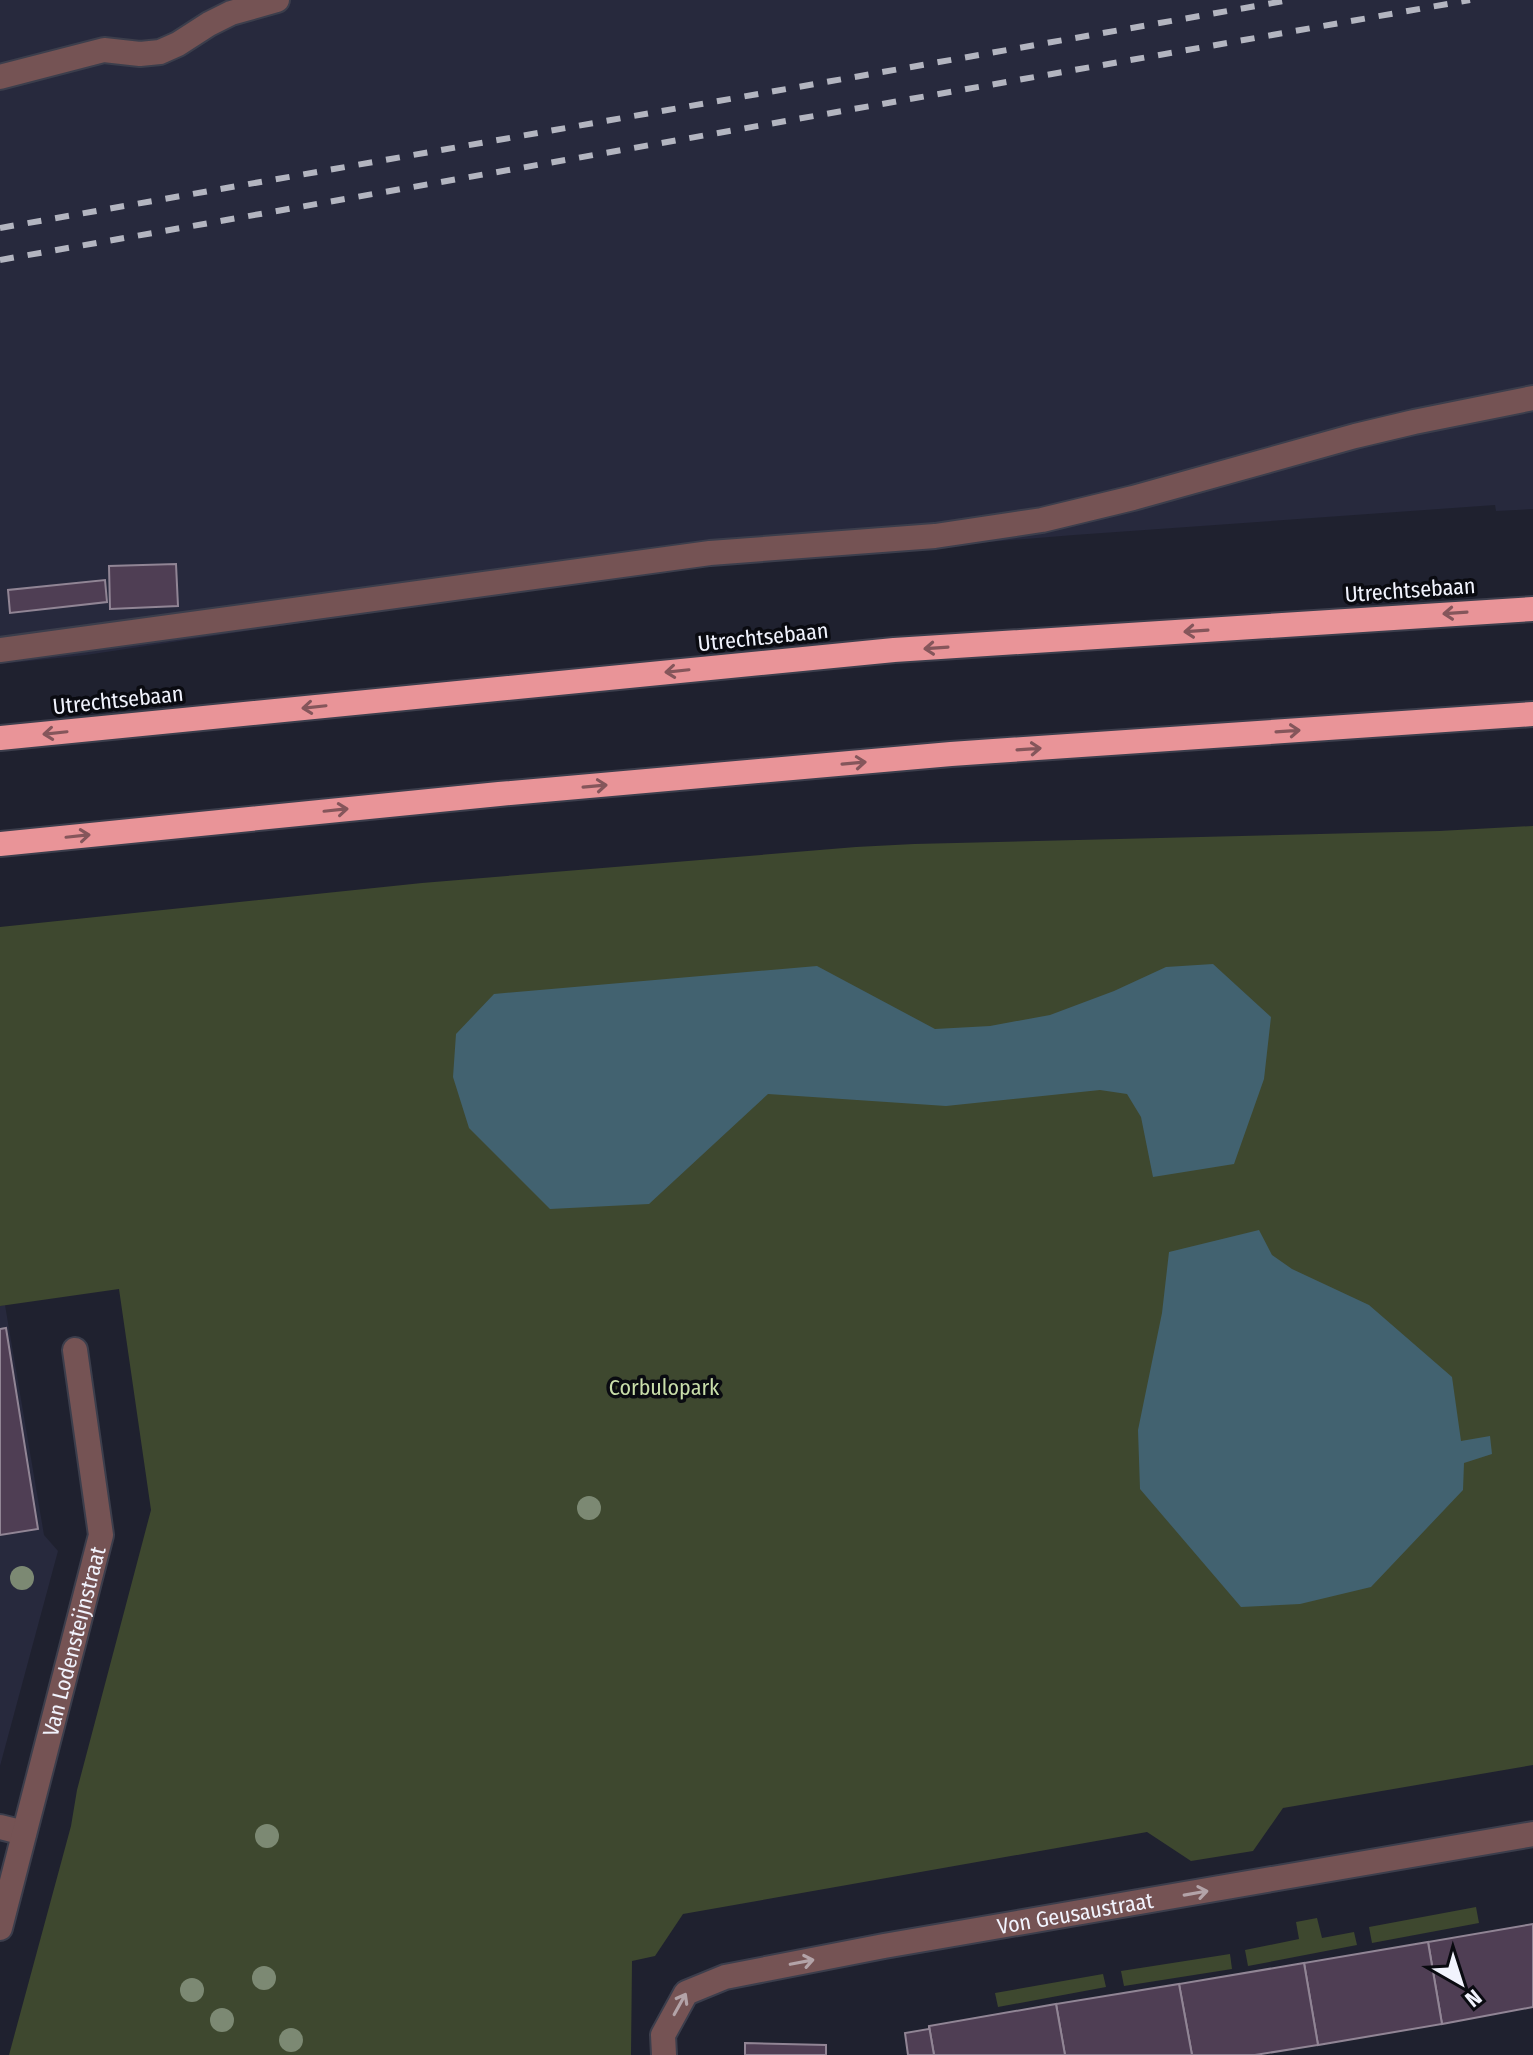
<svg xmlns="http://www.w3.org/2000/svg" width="1533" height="2055" font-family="'Fira Sans Condensed',sans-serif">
  <rect width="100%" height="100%" fill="#1f212f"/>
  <!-- built -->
  <g fill="#27293d">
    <polygon points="0,0 1533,0 1533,509 1496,511 1495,505 1074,535 662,569 86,655 0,664"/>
    <polygon points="5,1305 44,1535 58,1551 0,1766 0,1306"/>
  </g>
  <!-- green -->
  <g fill="#3e482f">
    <polygon points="1533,826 1533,1765 1283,1808 1253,1851 1191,1861 1147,1832 683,1914 655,1956 632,1961 631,2055 9,2055 71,1826 77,1790 151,1510 119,1289 0,1306 0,927 422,883 856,847 914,844 1439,831"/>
    <polygon points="1476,1907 1479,1923 1372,1943 1369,1927"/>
    <polygon points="1317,1918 1322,1938 1354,1932 1357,1945 1248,1966 1245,1950 1299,1939 1296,1922"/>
    <polygon points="1230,1954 1232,1969 1124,1986 1121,1971"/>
    <polygon points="1103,1974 1106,1987 998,2007 995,1993"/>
  </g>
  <!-- water -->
  <g fill="#426270">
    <polygon points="1213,964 1271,1017 1264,1079 1234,1164 1153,1177 1141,1117 1127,1094 1100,1090 946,1106 768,1094 649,1204 550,1209 469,1128 453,1077 456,1034 494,994 817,966 935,1029 990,1026 1050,1015 1114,991 1166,967"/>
    <polygon points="1259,1230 1272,1255 1292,1269 1369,1305 1452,1377 1461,1441 1490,1436 1492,1454 1464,1463 1463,1490 1371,1587 1300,1604 1241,1607 1140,1489 1138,1430 1162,1313 1169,1252"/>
  </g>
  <!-- building -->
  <g fill="#4f3e54" stroke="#918595" stroke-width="2">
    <polygon points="176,564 178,606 110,609 109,566"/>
    <polygon points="105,580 107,602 10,613 8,590"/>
    <polygon points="6,1328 38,1529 0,1535 0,1329"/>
    <polygon points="1533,1924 1533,2007 1442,2024 1428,1942"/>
    <polygon points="1428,1942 1442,2024 1318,2045 1304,1963"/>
    <polygon points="1304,1963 1318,2045 1255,2055 1192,2055 1179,1984"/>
    <polygon points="1179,1984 1192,2055 1065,2055 1056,2004"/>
    <polygon points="1056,2004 1065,2055 934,2055 929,2026"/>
    <polygon points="929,2026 934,2055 908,2055 905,2033 929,2029"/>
    <polygon points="745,2043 826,2045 826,2055 745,2055"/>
  </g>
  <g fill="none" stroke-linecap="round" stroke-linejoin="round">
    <!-- lane casing -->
    <g stroke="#3c3e4c" stroke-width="28">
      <g id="lane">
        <polyline points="0,77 104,50 140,54 160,52 178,44 209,24 231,13 277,0"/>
        <polyline points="0,650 710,553 935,536 1042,520 1133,498 1355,436 1414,422 1533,398"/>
      </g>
    </g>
    <!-- street casing -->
    <g stroke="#3c3e4c" stroke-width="28">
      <g id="street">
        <polyline points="0,1827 24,1833"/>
        <path id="s1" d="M0,1928L101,1535L75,1350"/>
        <path id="s2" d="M664,2055L663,2035L686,1993L725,1977L884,1946L1533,1834"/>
      </g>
    </g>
    <!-- highway casing -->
    <g stroke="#3c3e4c" stroke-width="28">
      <g id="highway">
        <polyline points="0,738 894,650 1533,609"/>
        <polyline points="0,844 499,794 951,754 1533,714"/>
      </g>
    </g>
    <!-- lane -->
    <use href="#lane" stroke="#755354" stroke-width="24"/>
    <!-- street -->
    <use href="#street" stroke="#755354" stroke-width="24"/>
    <!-- highway -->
    <use href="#highway" stroke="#e99498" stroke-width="24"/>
    <!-- rail -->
    <g stroke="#b3b5c0" stroke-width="6" stroke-dasharray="14 14" stroke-linecap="butt">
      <polyline points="0,228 1290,0"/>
      <polyline points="0,260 1470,0"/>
    </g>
  </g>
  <!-- trees -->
  <g fill="#7c8973">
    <circle cx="589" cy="1508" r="12"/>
    <circle cx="22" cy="1578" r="12"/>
    <circle cx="267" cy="1836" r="12"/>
    <circle cx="264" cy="1978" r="12"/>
    <circle cx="192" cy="1990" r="12"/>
    <circle cx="222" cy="2020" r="12"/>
    <circle cx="291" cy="2040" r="12"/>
  </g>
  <!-- one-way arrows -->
  <defs><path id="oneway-shaft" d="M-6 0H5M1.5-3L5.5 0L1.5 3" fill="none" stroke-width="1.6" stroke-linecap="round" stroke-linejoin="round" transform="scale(2)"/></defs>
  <g stroke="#85565b">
    <use href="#oneway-shaft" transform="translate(1455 613) rotate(176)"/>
    <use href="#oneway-shaft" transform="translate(1196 631) rotate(176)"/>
    <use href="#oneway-shaft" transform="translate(936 648) rotate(176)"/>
    <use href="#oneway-shaft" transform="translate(677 671) rotate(174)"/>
    <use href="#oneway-shaft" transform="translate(314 707) rotate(174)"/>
    <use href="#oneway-shaft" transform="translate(1288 731) rotate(-4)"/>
    <use href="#oneway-shaft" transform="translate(55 733) rotate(174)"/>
    <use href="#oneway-shaft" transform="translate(1029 749) rotate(-4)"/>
    <use href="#oneway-shaft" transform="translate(854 763) rotate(-5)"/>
    <use href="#oneway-shaft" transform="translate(595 786) rotate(-5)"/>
    <use href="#oneway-shaft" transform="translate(336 810) rotate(-6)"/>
    <use href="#oneway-shaft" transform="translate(78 836) rotate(-6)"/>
  </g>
  <g stroke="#b3a3a8">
    <use href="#oneway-shaft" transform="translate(1196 1893) rotate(-10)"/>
    <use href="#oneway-shaft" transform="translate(802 1962) rotate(-11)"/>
    <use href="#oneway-shaft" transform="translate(680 2004) rotate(-61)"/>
  </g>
  <g text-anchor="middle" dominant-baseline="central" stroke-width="7" stroke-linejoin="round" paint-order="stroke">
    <!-- street labels -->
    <g font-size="22" fill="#f1f3fd" stroke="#0a0b11">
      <text transform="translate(1410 590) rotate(-4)">Utrechtsebaan</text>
      <text transform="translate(763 637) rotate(-6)">Utrechtsebaan</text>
      <text transform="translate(118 700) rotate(-6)">Utrechtsebaan</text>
      <text stroke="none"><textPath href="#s1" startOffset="296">Van Lodensteijnstraat</textPath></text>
      <text stroke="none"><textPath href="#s2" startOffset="466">Von Geusaustraat</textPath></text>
    </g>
    <!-- park labels -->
    <g font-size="22" fill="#c9deaa" stroke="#0a0b11">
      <text x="664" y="1387">Corbulopark</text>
    </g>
  </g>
  <!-- north arrow -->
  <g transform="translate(1461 1983) rotate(141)" stroke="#0a0b11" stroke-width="6" paint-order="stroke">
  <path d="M0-6L14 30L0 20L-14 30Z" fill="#f1f3fd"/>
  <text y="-12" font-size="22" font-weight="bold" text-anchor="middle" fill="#f1f3fd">N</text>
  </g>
</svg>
